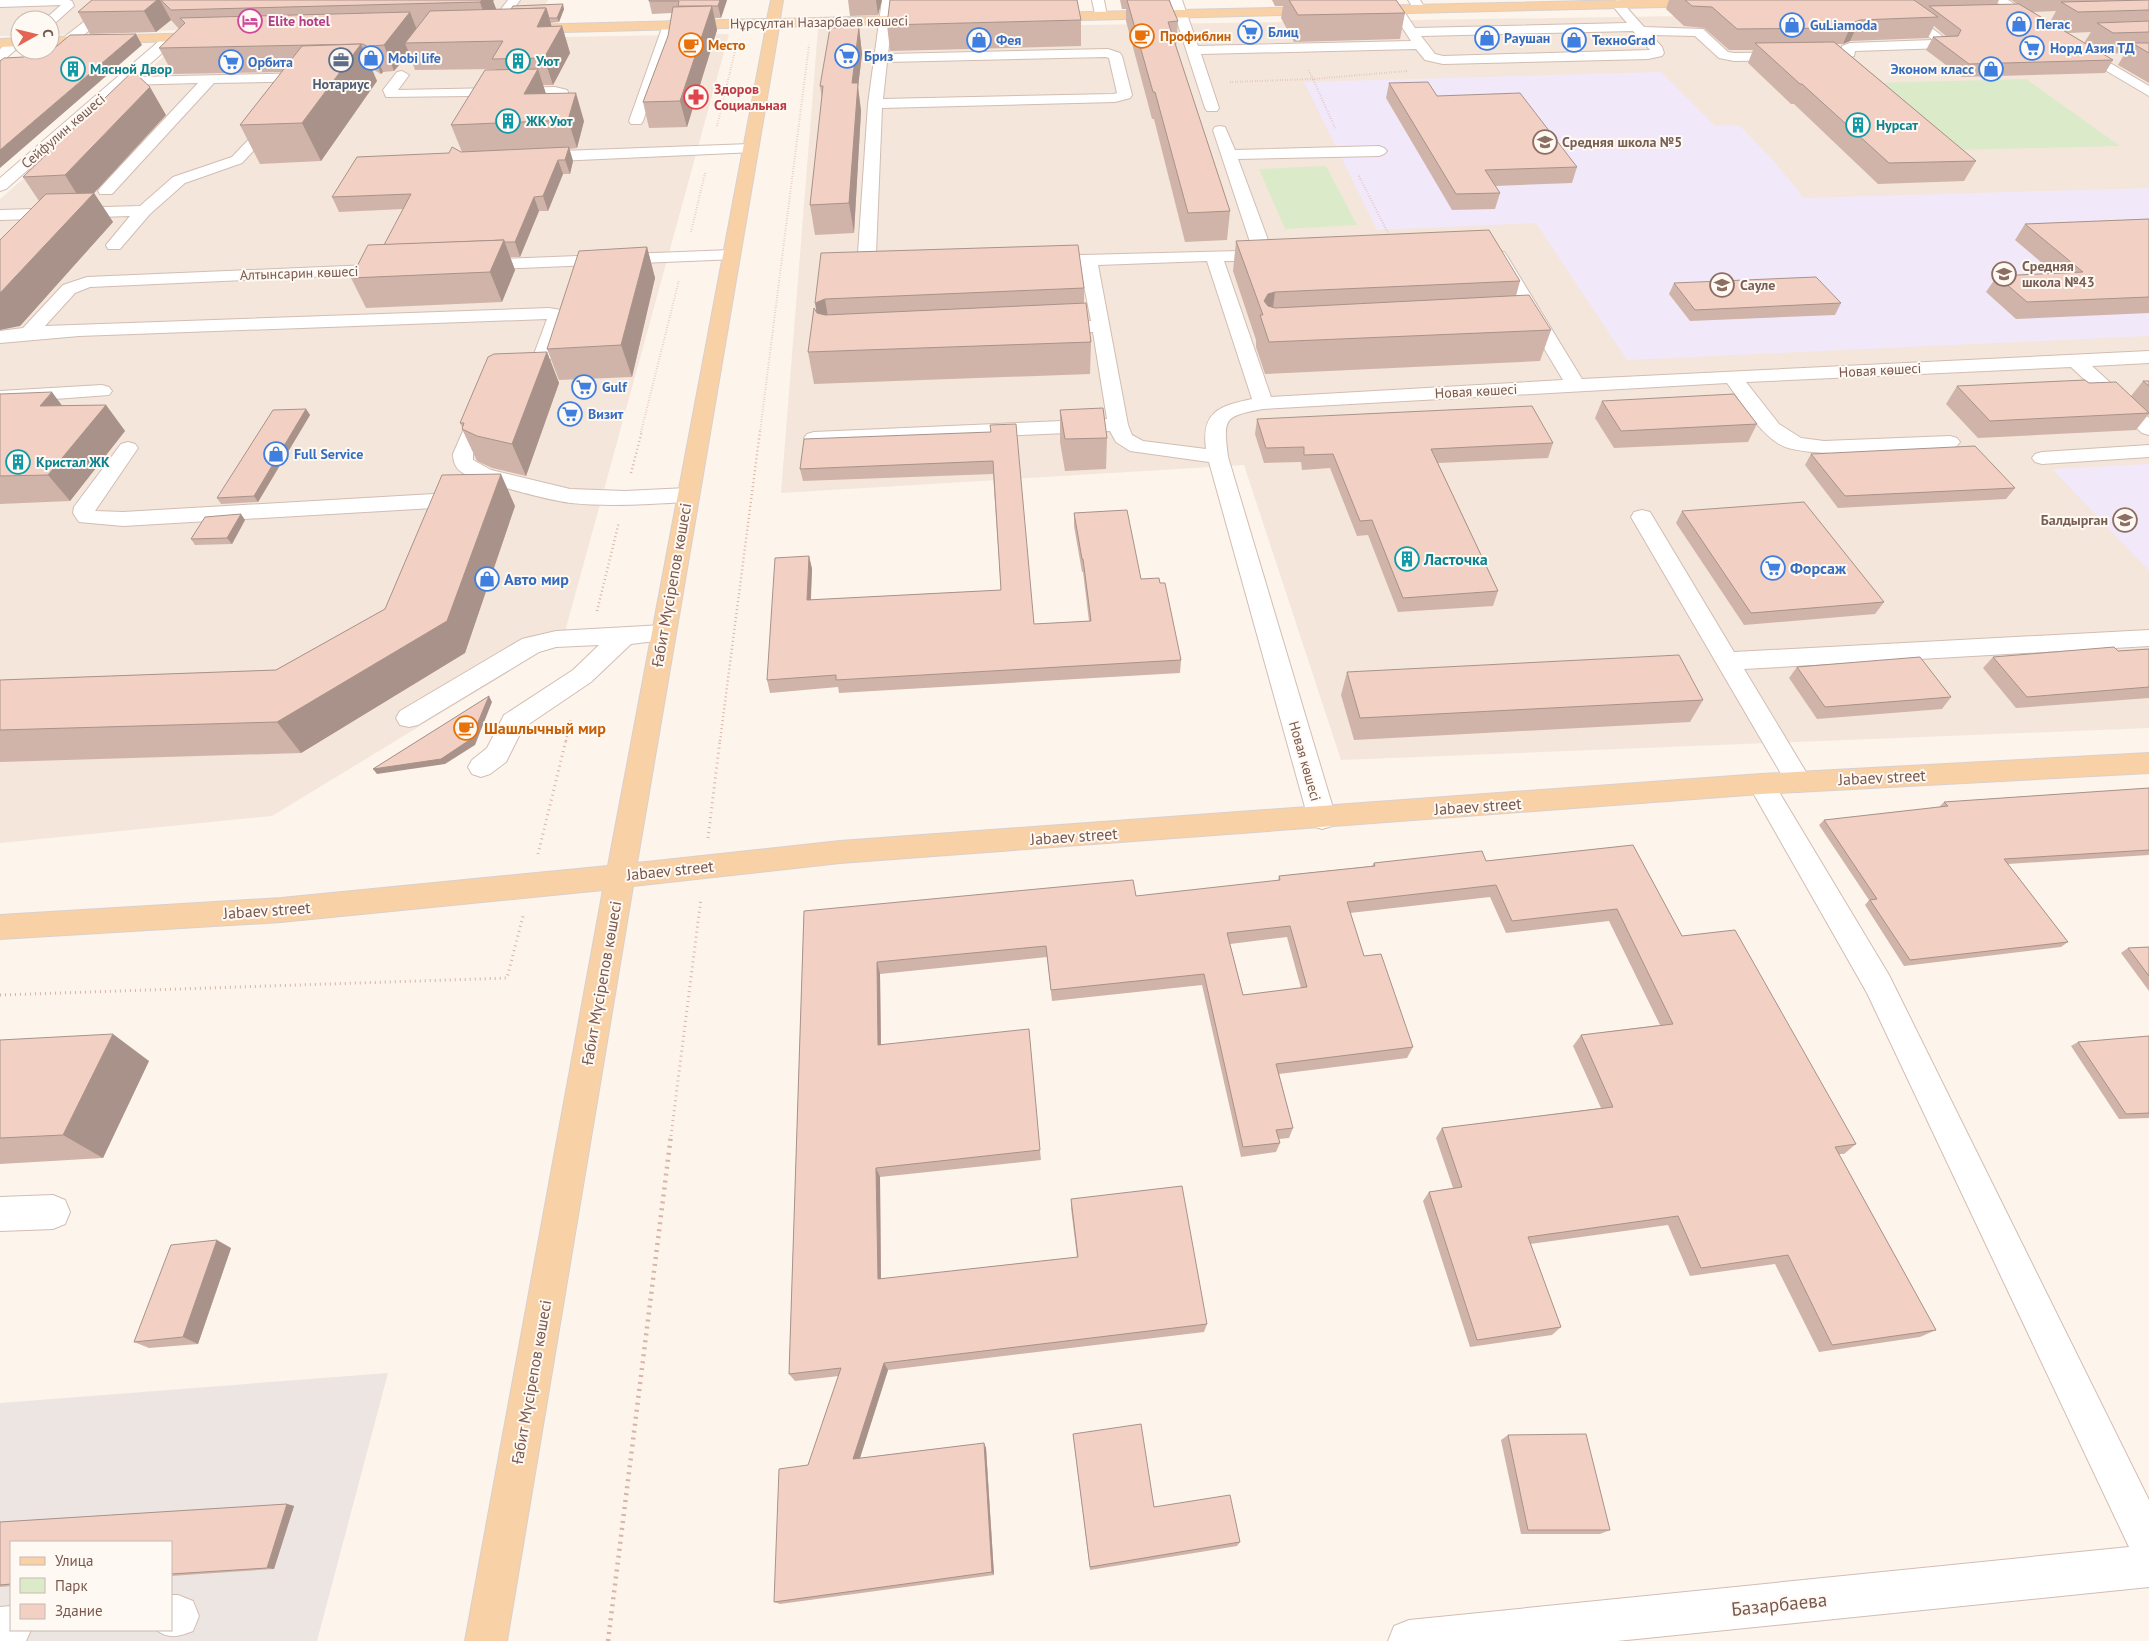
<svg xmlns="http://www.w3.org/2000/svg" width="2149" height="1641" font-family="'PT Sans',sans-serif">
  <rect width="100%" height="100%" fill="#fdf4ec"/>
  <!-- residential -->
  <g fill="#f4e6da">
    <polygon points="0,0 548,0 543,7 510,17 50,35 50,20 20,20 20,36 0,36"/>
    <polygon points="2149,9 2149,728 1341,760 1244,465 781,493 818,29"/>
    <polygon points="729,34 563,639 272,816 0,843 0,199 178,44"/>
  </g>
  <!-- industrial -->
  <path fill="#ede5e1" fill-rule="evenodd" d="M388,1373L317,1641H0V1403ZM11,1542H171V1630H11Z"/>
  <!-- education -->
  <g fill="#f1e8fa">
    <polygon points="1661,72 1715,126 1739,125 1772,159 1799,191 1802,198 2149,188 2149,336 1627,360 1536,223 1377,230 1304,82"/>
    <polygon points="2149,464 2149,571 2052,469"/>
  </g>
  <!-- green -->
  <g fill="#dbebca">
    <polygon points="2026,79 2120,146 1958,150 1877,83"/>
    <polygon points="1326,166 1357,225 1285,229 1259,169"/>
  </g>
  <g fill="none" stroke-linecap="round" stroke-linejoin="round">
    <!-- minor casing -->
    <g stroke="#d2bdb3" stroke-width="2">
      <g id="minor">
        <polygon points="0,0 69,0 72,1 74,6 55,23 50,24 50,20 44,20 61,5 0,7"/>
        <polygon points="112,0 119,0 122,3 73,44 63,44 61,41 63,38"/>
        <polygon points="508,0 520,0 497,33 487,33 485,30"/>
        <path d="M882,0H894L888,54L1108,49L1120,53L1122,56L1132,95L1130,98L1115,102L882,108L876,253L885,260L903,262L906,266L903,270C886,274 866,269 858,253L868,104ZM1106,57L1109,58L1117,93L1114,94L883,99L887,62Z"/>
        <polygon points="1092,0 1104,0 1107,16 1106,19 1096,19"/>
        <path d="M1170,0H1182L1198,46L1411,41L1391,10L1397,6L1401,7L1415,28L1627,23L1611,4L1617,0L1621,1L1644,27L1703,29L1728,52L1734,53L1841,51L1842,46L1850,43L1933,40L1880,0H1894L1953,44L1946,48L1855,51L1854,56L1845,59L1734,61L1719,58L1695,36L1651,35L1662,47L1664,53L1662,56L1648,59L1443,64L1425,60L1416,49L1201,54L1219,108L1217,111H1207L1205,108ZM1633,31L1650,50L1443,56L1435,54L1421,36Z"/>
        <polygon points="1408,0 1420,0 1426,9 1424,12 1416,12"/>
        <polygon points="1993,0 2008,0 2044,23 2038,27 2033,26"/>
        <polygon points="669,21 675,25 643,121 641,124 631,124 629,121 663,25"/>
        <polygon points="171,34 178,38 176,41 135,77 316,73 323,77 316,81 214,83 112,194 100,194 98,191 100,188 198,83 125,85 6,189 0,191 0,178 166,35"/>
        <polygon points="17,38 20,39 20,46 5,59 0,60 0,49 12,39"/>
        <polygon points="2076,43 2149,86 2149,96 2071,50 2069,47"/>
        <polygon points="402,71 409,75 398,90 555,87 567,90 570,96 560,115 550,115 548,112 556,96 554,95 386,97 383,90 397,72"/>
        <polygon points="275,116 280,117 282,120 242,163 185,183 150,214 120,249 108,249 106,245 130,216 0,220 0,210 140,206 173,177 232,157 270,117"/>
        <path d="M1220,126L1225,127L1235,150L1379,146L1384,148L1387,151L1384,154L1379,156L1238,159L1271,248C1261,262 1240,261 1224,261L1271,397L1563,380L1489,256L1492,252L1498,251L1504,252L1507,256L1582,379L2149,351V363L2092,366L2149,418V435L2142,433L2071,367L1746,382L1779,424L1801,438L1824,441L1950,436L1957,438L1960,442L1957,446L1950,448C1914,450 1806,461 1779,444C1757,430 1742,403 1727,383L1263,409C1224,416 1223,418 1228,457L1336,818L1332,826L1322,829L1312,826L1308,818L1209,462L1130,451L1116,442L1110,431L814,444L807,442L804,438L807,434L814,432L1107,419L1093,332L1050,334L1043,332L1041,328L1043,324L1050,322L1091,321L1080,265H1037L1034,261L1037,257L1043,256L1240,251L1252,248L1213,130L1215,127ZM1207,261L1252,399C1219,406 1201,412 1206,449L1143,441L1132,435L1128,425L1098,265Z"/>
        <polygon points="750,144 755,146 758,149 755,152 535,162 530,160 527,157 530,154 535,152"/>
        <polygon points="731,250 737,251 740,255 737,259 475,270 469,269 466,265 469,261 475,260"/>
        <path d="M392,264L398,265L401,269L398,273L90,287L75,293L45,326L549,308L561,310L565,319L552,357L549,361C536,367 522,379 507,375L504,371L507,367L534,354L547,319L79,336L0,343V331L23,328L63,285L87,277Z"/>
        <polygon points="102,385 109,387 112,391 109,395 0,403 0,391"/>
        <path d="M483,402L490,404L493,408L473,454V460L491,470L570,489L625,491L687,488L695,490L698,495L695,500L687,502C649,504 609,507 571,503C552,501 473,481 460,471C455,467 453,460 453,454L473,408L476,404Z"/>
        <polygon points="128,442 135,444 138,448 95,511 123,512 468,492 476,494 479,499 476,504 468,506 123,526 79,522 73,513 74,507 121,444"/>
        <polygon points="2149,445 2149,457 2042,464 2035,462 2032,458 2035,454 2042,452"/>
        <polygon points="1642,510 1650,512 1734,652 2149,630 2149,646 1744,669 1812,782 1808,789 1799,792 1790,789 1631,517 1634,512"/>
        <polygon points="663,625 672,627 675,633 672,639 631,644 591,682 523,728 506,762 490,774 481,777 472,774 468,767 472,760 487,748 504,715 573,670 599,645 556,647 539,652 418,725 409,727 400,725 396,718 400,711 522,639 556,631"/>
        <polygon points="1761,774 1770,777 1889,975 2149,1500 2149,1587 1617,1641 1388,1641 1394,1626 1409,1620 2129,1547 1867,993 1748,784 1752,777"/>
        <polygon points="53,1195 65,1200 70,1212 65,1224 53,1229 0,1231 0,1197"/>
        <path d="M171,1595H178L193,1601L199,1616L193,1631C178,1637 169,1639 156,1630H171Z"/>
        <polygon points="11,1606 11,1630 31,1630 26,1641 0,1641 0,1607"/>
      </g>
    </g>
    <!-- major casing -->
    <g stroke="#d9d0cd" stroke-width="2">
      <g id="major">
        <polygon points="771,0 783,0 780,19 926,15 932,19 926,23 779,27 637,863 840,841 1761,774 2149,753 2149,773 1761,794 840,863 633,886 507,1641 465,1641 603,890 281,922 0,939 0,915 281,898 608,866 766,27 524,33 517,29 524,25 767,19"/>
        <polygon points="1631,0 1711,0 1712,2 1706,6 1366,14 1360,10 1366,6"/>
        <polygon points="1318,7 1322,8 1324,11 1322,14 1044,21 1038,17 1044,13"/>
        <polygon points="206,33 213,37 211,40 50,45 50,37"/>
        <polygon points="20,38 20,46 0,47 0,39"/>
      </g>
    </g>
    <!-- path-far3 -->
    <g stroke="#d8b4a6" stroke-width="2" stroke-dasharray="0.5 2" stroke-linecap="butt">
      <polyline points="1230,82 1313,79 1308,69"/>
      <polyline points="717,126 736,47"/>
      <polyline points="1335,128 1313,79 1407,71"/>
      <polyline points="1359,176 1390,237"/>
      <polyline points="691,232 705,173"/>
      <polyline points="641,432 679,280"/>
      <polyline points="760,432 809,45"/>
    </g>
    <!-- path-far2 -->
    <g stroke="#d8b4a6" stroke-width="2.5" stroke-dasharray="1 3" stroke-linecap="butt">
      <polyline points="631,473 642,431"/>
      <polyline points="597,611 619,522"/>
      <polyline points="566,741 571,719"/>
      <polyline points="720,741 760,431"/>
    </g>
    <!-- path-far1 -->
    <g stroke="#d8b4a6" stroke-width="3" stroke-dasharray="1 4" stroke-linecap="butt">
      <polyline points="708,838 720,740"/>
      <polyline points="538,854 566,740"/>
      <polyline points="0,995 507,978 523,916"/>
      <polyline points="671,1136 701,898"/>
    </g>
    <!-- path -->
    <polyline stroke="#d8b4a6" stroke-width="4.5" stroke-dasharray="2 5" stroke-linecap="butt" points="608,1641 671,1135"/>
    <!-- minor -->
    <use href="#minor" fill="#fff" fill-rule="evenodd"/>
    <!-- major -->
    <use href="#major" fill="#f9d1a7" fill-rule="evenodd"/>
  </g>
  <!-- wall -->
  <g fill="#d0b4a9" fill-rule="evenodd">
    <polygon points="92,0 494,0 493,1 496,9 564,9 559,22 550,23 552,27 562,26 570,53 553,85 543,85 546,94 584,121 577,148 569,149 573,161 570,174 563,174 548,211 539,211 520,257 510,257 515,270 502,302 366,308 351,278 384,245 403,209 339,212 332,197 462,152 451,125 496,70 495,69 415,70 409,53 394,71 383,72 381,74 374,70 372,70 377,81 321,161 260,164 240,125 282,72 173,74 159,48 179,29 171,20 156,32 90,34 78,12"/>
    <polygon points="727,0 721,18 715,18 717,30 687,127 649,128 643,102 668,36 672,13 652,14 649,1"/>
    <polygon points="848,0 882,0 878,15 850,16"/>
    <polygon points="1120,0 1169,0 1178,21 1176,47 1230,211 1227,240 1185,242 1154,119 1152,119 1126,21 1126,9 1122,9"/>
    <polygon points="1272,0 1396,0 1405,13 1400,39 1294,42 1281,18 1283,6 1275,6"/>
    <path d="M1669,0H1999L1997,4H2017L2011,0H2149V83L2118,65L2125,53L2103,54L2113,60L2105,73L1962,77L1926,50L1933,37H1947L1934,26L1928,38L1850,41L1843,44H1837L1976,161L1964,181L1878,184L1794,104H1791L1748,63L1753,50H1729L1704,28L1684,26L1666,9ZM2056,11L2050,22L2033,12ZM2091,32L2084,43L2068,33Z"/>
    <polygon points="1081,20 1081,46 890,51 887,25"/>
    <polygon points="859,27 862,54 858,87 861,111 854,233 815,235 810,205 822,99 820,86"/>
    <polygon points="1389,83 1437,96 1577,167 1572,183 1495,186 1500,193 1495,209 1452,210 1386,98"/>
    <polygon points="166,115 94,193 113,222 20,326 39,201 23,177"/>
    <polygon points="2149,219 2149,313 2016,319 1986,292 1997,276 2054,273 2015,240 2025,224"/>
    <polygon points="1236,241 1520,281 1516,296 1551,330 1540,361 1265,374 1256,347 1256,340 1233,271"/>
    <polygon points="647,247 655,278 632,377 559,380 547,349"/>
    <polygon points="821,253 1084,288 1084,303 1091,342 1090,374 814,384 808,352 816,311"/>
    <polygon points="1674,283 1841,303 1835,315 1690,321 1669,294"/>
    <polygon points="547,352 559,383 526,476 492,468 477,461 462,429 462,427 460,423"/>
    <polygon points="2143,381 2149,381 2149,415 2148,415 2136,430 1978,438 1946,404 1957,386 2089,383 2131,396"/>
    <polygon points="0,394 62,405 106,405 125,431 70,501 0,504"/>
    <polygon points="1602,401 1757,424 1748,442 1614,448 1595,418"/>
    <polygon points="306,409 310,415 258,502 221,504 217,498"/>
    <polygon points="1060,410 1107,438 1106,469 1065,471 1060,442"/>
    <polygon points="1257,419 1553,443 1548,458 1438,463 1498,591 1493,606 1398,612 1368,535 1357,536 1330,468 1302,470 1301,462 1264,463 1255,434"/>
    <polygon points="991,432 1034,624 1089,621 1083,572 1082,572 1074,526 1074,513 1141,579 1160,583 1181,660 1180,673 839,693 838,687 770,693 767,680 809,556 812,569 811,600 1001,590 993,474 803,481 800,469"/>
    <polygon points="1811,454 2015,488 2006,499 1838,508 1805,465"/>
    <polygon points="515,506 465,653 301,753 0,762 0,680 276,670 385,609"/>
    <polygon points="1682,511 1884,602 1875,614 1744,625 1676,523"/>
    <polygon points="245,520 232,544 195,545 191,539"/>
    <polygon points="2149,649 2149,698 2016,708 1983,668 1993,657 2118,651"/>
    <polygon points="1797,667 1951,697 1942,709 1817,719 1789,678"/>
    <polygon points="1347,672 1703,700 1690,722 1354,740 1341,695"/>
    <polygon points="2149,788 2149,855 2008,864 2068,942 2061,947 1904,966 1865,905 1869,900 1819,825 1824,820 1939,807 1944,802"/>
    <path d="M1633,845L1682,936L1856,1144L1844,1154H1839L1936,1330L1920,1337L1819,1352L1775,1264L1690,1276L1668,1225L1530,1244L1561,1327L1552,1335L1470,1347L1423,1201L1429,1192L1453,1188L1436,1138L1442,1128L1601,1108L1573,1046L1581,1035L1660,1025L1609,921L1506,933L1490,897L1350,913L1364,956L1413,1047L1407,1058L1279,1074L1293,1128L1289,1138L1279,1139L1280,1143L1276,1152L1241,1157L1202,985L1052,1001L1047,957L880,974L881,1044L1040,1150L1041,1160L880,1177L881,1279L1077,1257L1071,1208V1199L1207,1324L1204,1332L888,1370L860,1458L984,1443L986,1448L994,1575L780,1604L774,1602L808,1465L839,1376L795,1381L789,1374L804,911L1136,896L1278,881L1279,876L1372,866L1374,863L1486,861ZM1287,937L1301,988L1243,995L1230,944Z"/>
    <polygon points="2149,947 2149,991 2121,953 2128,948"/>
    <polygon points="2149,1036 2149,1118 2119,1119 2071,1046 2078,1042"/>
    <polygon points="0,1040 149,1061 103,1158 0,1164"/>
    <polygon points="231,1248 198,1344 149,1348 134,1342"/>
    <polygon points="1073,1434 1154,1507 1240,1542 1237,1546 1090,1570"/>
    <polygon points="1508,1435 1610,1530 1600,1534 1521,1534 1501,1440"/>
    <polygon points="287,1504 294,1506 274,1569 171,1576 171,1542 11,1542 11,1586 0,1587 0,1522"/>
  </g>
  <!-- shaded-wall -->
  <g fill="#a99289">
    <polygon points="157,0 160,0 171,20 156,32 144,11"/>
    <polygon points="482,0 494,0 493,1 497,11 487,24 480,2"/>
    <polygon points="720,0 727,0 721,18 718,6"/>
    <polygon points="876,0 882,0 878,15"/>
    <polygon points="563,4 564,9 559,22 557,18"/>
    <polygon points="712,6 717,30 687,127 680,101"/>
    <polygon points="546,8 554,34 537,27"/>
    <polygon points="410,12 420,38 405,43 409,53 394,71 384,45"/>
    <polygon points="1860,20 1850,41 1843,44 1852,23"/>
    <polygon points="562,26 570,53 553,85 544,58"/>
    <polygon points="859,27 862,54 858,87 861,111 854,233 849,203 852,83"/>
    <polygon points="136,34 142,45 0,168 0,150"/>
    <polygon points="361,44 377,81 321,161 302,123"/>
    <polygon points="372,46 383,72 381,74 370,48"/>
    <polygon points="538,69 547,97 524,94"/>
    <polygon points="150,87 166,115 94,193 113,222 20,326 0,330 0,293 83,204 65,175"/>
    <polygon points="576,93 584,121 577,148 568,120"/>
    <polygon points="569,147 573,161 570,174 565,160"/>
    <polygon points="558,160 563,174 548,211 543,196"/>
    <polygon points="534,197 539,211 520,257 515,242"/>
    <polygon points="504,240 515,270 502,302 490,272"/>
    <polygon points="647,247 655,278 632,377 621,345"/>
    <polygon points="1275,292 1271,323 1264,301 1268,294"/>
    <polygon points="825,299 830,330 820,335 815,303"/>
    <polygon points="547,352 559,383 526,476 512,444"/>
    <polygon points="52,392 72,419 40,406"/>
    <polygon points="106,405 125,431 70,501 48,475"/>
    <polygon points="306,409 310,415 258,502 254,496"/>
    <polygon points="501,474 515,506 465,653 301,753 277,722 447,621"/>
    <polygon points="241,514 245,520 232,544 227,538"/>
    <polygon points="809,556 812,569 810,613 807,600"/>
    <polygon points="489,696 492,702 475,745 445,764 377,774 373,769"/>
    <polygon points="877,962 880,974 881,1055 878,1045"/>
    <polygon points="113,1034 149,1061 103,1158 63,1135"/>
    <polygon points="876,1168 880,1177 881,1288 878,1279"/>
    <polygon points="217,1240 231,1248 198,1344 183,1337"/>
    <polygon points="884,1363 888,1370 858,1464 853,1459"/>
    <polygon points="984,1443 986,1448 994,1575 992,1572"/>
    <polygon points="287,1504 294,1506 274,1569 267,1568"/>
  </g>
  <!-- building -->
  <g fill="#f2d1c4" stroke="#a99289" fill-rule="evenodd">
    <polygon points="92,0 157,0 144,11 78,12"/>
    <polygon points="161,0 482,0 480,2 171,10"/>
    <polygon points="649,0 720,0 718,6 678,6 679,1 649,1"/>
    <polygon points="890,0 1077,0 1081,20 887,25"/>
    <polygon points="1127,0 1169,0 1178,21 1168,22 1230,211 1188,213 1155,92 1153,92"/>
    <polygon points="1289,0 1396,0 1405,13 1298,15"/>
    <polygon points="1685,0 1914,0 1938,17 1860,20 1852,23 1837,23 1844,28 1737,29 1712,7 1692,6"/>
    <polygon points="2149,0 2149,10 2078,12 2061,2"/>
    <polygon points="563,4 557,18 549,18 546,8 511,9 513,6"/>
    <polygon points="2019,4 2113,60 1969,64 1933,37 1958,36 1961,30 1929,6"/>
    <polygon points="712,6 680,101 643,102 668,36 673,7"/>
    <polygon points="546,8 537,27 562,26 544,58 492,59 503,41 405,43 430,11"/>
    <polygon points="410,12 384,45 372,46 370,48 363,44 159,48 185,23 180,18"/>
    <polygon points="2149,21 2149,32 2113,33 2097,23"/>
    <polygon points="859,27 852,83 858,83 849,203 810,205 823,86 820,86 830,28"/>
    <polygon points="136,34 0,150 0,61 4,58 24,57 28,53 50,52 70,35"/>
    <polygon points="1834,42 1976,161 1889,163 1802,84 1800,84 1755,43"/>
    <polygon points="2132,43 2149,43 2149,53"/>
    <polygon points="361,44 302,123 240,125 302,46"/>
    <polygon points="538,69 524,94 576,93 568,120 451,125 485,70"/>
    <polygon points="133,71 150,87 65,175 23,177"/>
    <polygon points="1428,82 1437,96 1520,93 1577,167 1485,170 1500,193 1456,194 1389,83"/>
    <polygon points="452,147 461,152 569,147 565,160 558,160 543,196 534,197 515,242 504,242 504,240 384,245 411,194 332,197 357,157 449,153"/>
    <polygon points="94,193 0,293 0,240 46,194"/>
    <polygon points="2149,219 2149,297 2027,302 1997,276 2083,272 2025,224"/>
    <polygon points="1489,230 1520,281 1275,292 1268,294 1264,301 1268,306 1275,308 1529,295 1551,330 1269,342 1260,315 1263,315 1236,241"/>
    <polygon points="504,240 490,272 351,278 368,245"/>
    <polygon points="1078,245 1084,288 825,299 815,303 821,253"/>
    <polygon points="647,247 621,345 547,349 579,251"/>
    <polygon points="1816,277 1841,303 1695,310 1674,283"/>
    <polygon points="1086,303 1091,342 808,352 814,308 817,313 825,315"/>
    <polygon points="547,352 512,444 477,436 462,429 464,423 460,423 488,357 494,354"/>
    <polygon points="2085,380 2089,383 2116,382 2149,413 1990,421 1957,386"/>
    <polygon points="2143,381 2149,381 2149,386"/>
    <polygon points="52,392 40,406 106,405 48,475 0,476 0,394"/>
    <polygon points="1734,394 1757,424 1621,431 1602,401"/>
    <polygon points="1532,406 1553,443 1431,449 1498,591 1403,598 1372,520 1360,521 1333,454 1304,455 1304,447 1266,448 1257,419"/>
    <polygon points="1103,408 1107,438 1065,439 1060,410"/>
    <polygon points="306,409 254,496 217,498 273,410"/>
    <polygon points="1016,424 1034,624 1091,621 1083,559 1082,559 1074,513 1127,510 1141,579 1159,578 1160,583 1165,583 1181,660 836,680 836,675 767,680 775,558 809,556 807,600 1001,590 993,461 800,469 804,439 991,432 990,425"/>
    <polygon points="1975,446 2015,488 1845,496 1811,454"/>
    <polygon points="501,474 447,621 277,722 0,730 0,680 276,670 385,609 442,475"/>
    <polygon points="1804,502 1884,602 1751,613 1682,511"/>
    <polygon points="241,514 227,538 191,539 205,517"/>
    <polygon points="2114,647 2118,651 2149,649 2149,687 2027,697 1993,657"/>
    <polygon points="1679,655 1703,700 1360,718 1347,672"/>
    <polygon points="1920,657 1951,697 1825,707 1797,667"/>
    <polygon points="489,696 471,739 441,759 373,769"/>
    <polygon points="2149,788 2149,850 2004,859 2068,942 1910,960 1870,900 1877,899 1824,820 1948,806 1944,802"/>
    <path d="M1633,845L1682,936L1735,930L1856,1144L1835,1147L1936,1330L1832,1345L1788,1255L1701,1268L1678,1216L1528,1237L1561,1327L1477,1340L1429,1192L1462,1187L1442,1128L1613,1107L1581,1035L1673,1024L1617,909L1512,921L1496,885L1347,902L1364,956L1381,954L1413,1047L1276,1064L1293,1128L1276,1130L1280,1143L1243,1147L1204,974L1051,990L1046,946L877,962L878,1045L1029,1029L1040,1150L876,1168L878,1279L1078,1257L1071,1199L1182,1186L1207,1324L884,1363L853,1459L984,1443L992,1572L774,1602L779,1469L808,1465L841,1368L789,1374L804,911L1133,880L1136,896L1280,880L1279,876L1375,866L1374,863L1482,851L1486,861ZM1290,926L1307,987L1243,995L1227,933Z"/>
    <polygon points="2149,947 2149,976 2128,948"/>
    <polygon points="113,1034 63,1135 0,1138 0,1040"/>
    <polygon points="2149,1036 2149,1113 2126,1114 2078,1042"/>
    <polygon points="217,1240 183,1337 134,1342 171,1245"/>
    <polygon points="1141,1424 1154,1507 1230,1495 1240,1542 1090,1567 1073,1434"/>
    <polygon points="1586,1434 1610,1530 1528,1530 1508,1435"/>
    <polygon points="287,1504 267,1568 171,1574 171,1542 11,1542 11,1584 0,1585 0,1522"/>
  </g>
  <!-- icons -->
  <defs>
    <g id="hotel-ring" transform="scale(1.25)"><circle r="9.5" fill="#fff9f3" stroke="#d1479c" stroke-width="1.5"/><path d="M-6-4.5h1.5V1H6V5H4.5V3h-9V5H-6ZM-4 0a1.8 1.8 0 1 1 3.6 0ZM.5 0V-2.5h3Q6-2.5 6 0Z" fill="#d1479c"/></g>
    <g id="shop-ring" transform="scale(1.25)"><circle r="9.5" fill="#fff9f3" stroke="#3f7fe0" stroke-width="1.5"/><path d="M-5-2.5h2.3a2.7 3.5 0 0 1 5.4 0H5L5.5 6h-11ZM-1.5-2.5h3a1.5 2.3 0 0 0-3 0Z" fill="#3f7fe0"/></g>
    <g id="supermarket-ring" transform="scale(1.25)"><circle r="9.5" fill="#fff9f3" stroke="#3f7fe0" stroke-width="1.5"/><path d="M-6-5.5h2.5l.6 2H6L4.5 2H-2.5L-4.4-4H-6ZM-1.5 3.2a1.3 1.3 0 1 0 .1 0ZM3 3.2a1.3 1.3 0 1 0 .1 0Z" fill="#3f7fe0"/></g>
    <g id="cafe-ring" transform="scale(1.25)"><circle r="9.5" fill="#fff9f3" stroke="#e8710a" stroke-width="1.5"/><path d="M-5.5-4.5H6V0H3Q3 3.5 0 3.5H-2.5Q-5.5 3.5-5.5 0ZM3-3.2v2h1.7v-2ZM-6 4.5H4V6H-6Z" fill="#e8710a"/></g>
    <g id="office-ring" transform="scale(1.25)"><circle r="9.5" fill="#fff9f3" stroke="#5c6f8a" stroke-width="1.5"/><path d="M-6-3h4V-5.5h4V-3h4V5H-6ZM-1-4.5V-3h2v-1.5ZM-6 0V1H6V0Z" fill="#5c6f8a"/></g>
    <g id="building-ring" transform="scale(1.25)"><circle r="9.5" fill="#fff9f3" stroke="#0f9aa8" stroke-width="1.5"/><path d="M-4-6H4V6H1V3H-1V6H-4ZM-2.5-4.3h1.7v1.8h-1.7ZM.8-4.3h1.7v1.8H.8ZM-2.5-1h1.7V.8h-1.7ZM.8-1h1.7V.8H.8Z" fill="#0f9aa8"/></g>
    <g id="pharmacy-ring" transform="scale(1.25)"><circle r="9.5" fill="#fff9f3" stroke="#e0444e" stroke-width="1.5"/><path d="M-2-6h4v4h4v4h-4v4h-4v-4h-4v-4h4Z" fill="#e0444e"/></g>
    <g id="school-ring" transform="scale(1.25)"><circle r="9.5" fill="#fff9f3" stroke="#8d6e63" stroke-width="1.5"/><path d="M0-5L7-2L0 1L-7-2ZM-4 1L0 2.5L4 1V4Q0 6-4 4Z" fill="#8d6e63"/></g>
  </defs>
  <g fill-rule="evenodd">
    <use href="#hotel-ring" x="250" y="21"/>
    <use href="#shop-ring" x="2019" y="24"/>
    <use href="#shop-ring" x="1792" y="25"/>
    <use href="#supermarket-ring" x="1250" y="32"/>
    <use href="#cafe-ring" x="1142" y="36"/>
    <use href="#shop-ring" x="1487" y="38"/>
    <use href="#shop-ring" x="979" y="40"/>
    <use href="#shop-ring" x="1574" y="40"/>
    <use href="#cafe-ring" x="691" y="45"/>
    <use href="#supermarket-ring" x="2032" y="48"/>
    <use href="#supermarket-ring" x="847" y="56"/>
    <use href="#shop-ring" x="371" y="58"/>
    <use href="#office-ring" x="341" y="60"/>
    <use href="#building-ring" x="518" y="61"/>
    <use href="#supermarket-ring" x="231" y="62"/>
    <use href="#building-ring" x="73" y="69"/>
    <use href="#shop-ring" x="1991" y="69"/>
    <use href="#pharmacy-ring" x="696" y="97"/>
    <use href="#building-ring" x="508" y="121"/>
    <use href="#building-ring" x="1858" y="125"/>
    <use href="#school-ring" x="1545" y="142"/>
    <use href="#school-ring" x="2004" y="274"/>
    <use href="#school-ring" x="1722" y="285"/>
    <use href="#supermarket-ring" x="584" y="387"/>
    <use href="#supermarket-ring" x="570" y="414"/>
    <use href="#shop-ring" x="276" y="454"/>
    <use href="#building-ring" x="18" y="462"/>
    <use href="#school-ring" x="2125" y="520"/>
    <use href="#building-ring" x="1407" y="559"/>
    <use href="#supermarket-ring" x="1773" y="568"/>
    <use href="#shop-ring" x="487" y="579"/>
    <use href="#cafe-ring" x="466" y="728"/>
  </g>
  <g text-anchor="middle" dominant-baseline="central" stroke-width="4" stroke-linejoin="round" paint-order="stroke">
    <!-- far-hotel labels -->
    <g font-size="14" font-weight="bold" fill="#b23c85" stroke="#fff9f3" text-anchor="start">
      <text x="268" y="21">Elite hotel</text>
    </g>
    <!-- far-street labels -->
    <g font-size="14" fill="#79584e" stroke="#fff9f3">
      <text transform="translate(819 22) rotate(-1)">Нұрсұлтан Назарбаев көшесі</text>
      <text transform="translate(63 131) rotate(-41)">Сейфулин көшесі</text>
      <text transform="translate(299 273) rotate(-2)">Алтынсарин көшесі</text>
      <text transform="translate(1880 370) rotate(-3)">Новая көшесі</text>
      <text transform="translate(1476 391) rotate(-3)">Новая көшесі</text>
      <text transform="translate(1305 761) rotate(74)">Новая көшесі</text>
    </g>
    <!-- far-shop labels -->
    <g font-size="14" font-weight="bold" fill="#366cbe" stroke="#fff9f3" text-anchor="start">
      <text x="2036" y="24">Пегас</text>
      <text x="1810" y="25">GuLiamoda</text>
      <text x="1268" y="32">Блиц</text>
      <text x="1504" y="38">Раушан</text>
      <text x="996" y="40">Фея</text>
      <text x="1592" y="40">ТехноGrad</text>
      <text x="2050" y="48">Норд Азия ТД</text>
      <text x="864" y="56">Бриз</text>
      <text x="388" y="58">Mobi life</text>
      <text x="248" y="62">Орбита</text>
      <text x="1974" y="69" text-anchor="end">Эконом класс</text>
      <text x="602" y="387">Gulf</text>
      <text x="588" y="414">Визит</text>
      <text x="294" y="454">Full Service</text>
    </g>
    <!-- far-food labels -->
    <g font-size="14" font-weight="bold" fill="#c56008" stroke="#fff9f3" text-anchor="start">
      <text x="1160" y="36">Профиблин</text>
      <text x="708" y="45">Место</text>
    </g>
    <!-- far-culture labels -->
    <g font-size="14" font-weight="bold" fill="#0d838f" stroke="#fff9f3" text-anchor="start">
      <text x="536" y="61">Уют</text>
      <text x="90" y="69">Мясной Двор</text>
      <text x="526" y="121">ЖК Уют</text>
      <text x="1876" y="125">Нурсат</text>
      <text x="36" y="462">Кристал ЖК</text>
    </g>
    <!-- far-service labels -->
    <g font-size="14" font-weight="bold" fill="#4e5e75" stroke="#fff9f3">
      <text x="341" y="84">Нотариус</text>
    </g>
    <!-- far-health labels -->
    <g font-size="14" font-weight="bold" fill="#be3a42" stroke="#fff9f3" text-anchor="start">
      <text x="714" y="89">Здоров<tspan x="714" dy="16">Социальная</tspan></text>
    </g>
    <!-- far-education labels -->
    <g font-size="14" font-weight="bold" fill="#785e54" stroke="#fff9f3" text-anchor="start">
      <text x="1562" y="142">Средняя школа №5</text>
      <text x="2022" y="266">Средняя<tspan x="2022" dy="16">школа №43</tspan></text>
      <text x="1740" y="285">Сауле</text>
      <text x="2108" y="520" text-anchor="end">Балдырган</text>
    </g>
    <!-- culture labels -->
    <g font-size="16" font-weight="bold" fill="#0d838f" stroke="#fff9f3" text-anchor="start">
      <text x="1424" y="559">Ласточка</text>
    </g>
    <!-- shop labels -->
    <g font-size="16" font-weight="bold" fill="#366cbe" stroke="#fff9f3" text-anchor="start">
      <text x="1790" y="568">Форсаж</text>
      <text x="504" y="579">Авто мир</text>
    </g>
    <!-- street labels -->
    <g font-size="16" fill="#79584e" stroke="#fff9f3">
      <text transform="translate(671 585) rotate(-80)">Ғабит Мүсірепов көшесі</text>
      <text transform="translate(1882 777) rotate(-3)">Jabaev street</text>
      <text transform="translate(1478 806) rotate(-4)">Jabaev street</text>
      <text transform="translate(1074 836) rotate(-4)">Jabaev street</text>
      <text transform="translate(670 870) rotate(-6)">Jabaev street</text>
      <text transform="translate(267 910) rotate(-4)">Jabaev street</text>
      <text transform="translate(601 983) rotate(-80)">Ғабит Мүсірепов көшесі</text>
      <text transform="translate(531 1382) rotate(-80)">Ғабит Мүсірепов көшесі</text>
    </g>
    <!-- food labels -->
    <g font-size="16" font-weight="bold" fill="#c56008" stroke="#fff9f3" text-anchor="start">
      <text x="484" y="728">Шашлычный мир</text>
    </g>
    <!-- near-street labels -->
    <g font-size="19" fill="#79584e" stroke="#fff9f3">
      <text transform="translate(1779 1604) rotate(-6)">Базарбаева</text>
    </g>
  </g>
  <!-- legend -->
  <rect x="10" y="1541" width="162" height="90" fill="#fff9f3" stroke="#c9b9b1"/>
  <rect x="20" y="1557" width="25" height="8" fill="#f9d1a7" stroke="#c9b9b1"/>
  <text x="55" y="1566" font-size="15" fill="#79584e">Улица</text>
  <rect x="20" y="1578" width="25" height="15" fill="#dbebca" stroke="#c9b9b1"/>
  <text x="55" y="1591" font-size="15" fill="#79584e">Парк</text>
  <rect x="20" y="1604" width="25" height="15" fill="#f2d1c4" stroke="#c9b9b1"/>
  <text x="55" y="1616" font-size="15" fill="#79584e">Здание</text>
  <!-- north arrow -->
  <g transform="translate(35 35) rotate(82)"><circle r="24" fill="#fff9f3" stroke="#c9b9b1"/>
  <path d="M0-4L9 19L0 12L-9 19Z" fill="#e46454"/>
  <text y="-8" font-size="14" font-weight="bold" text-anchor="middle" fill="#79584e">С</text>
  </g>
</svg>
